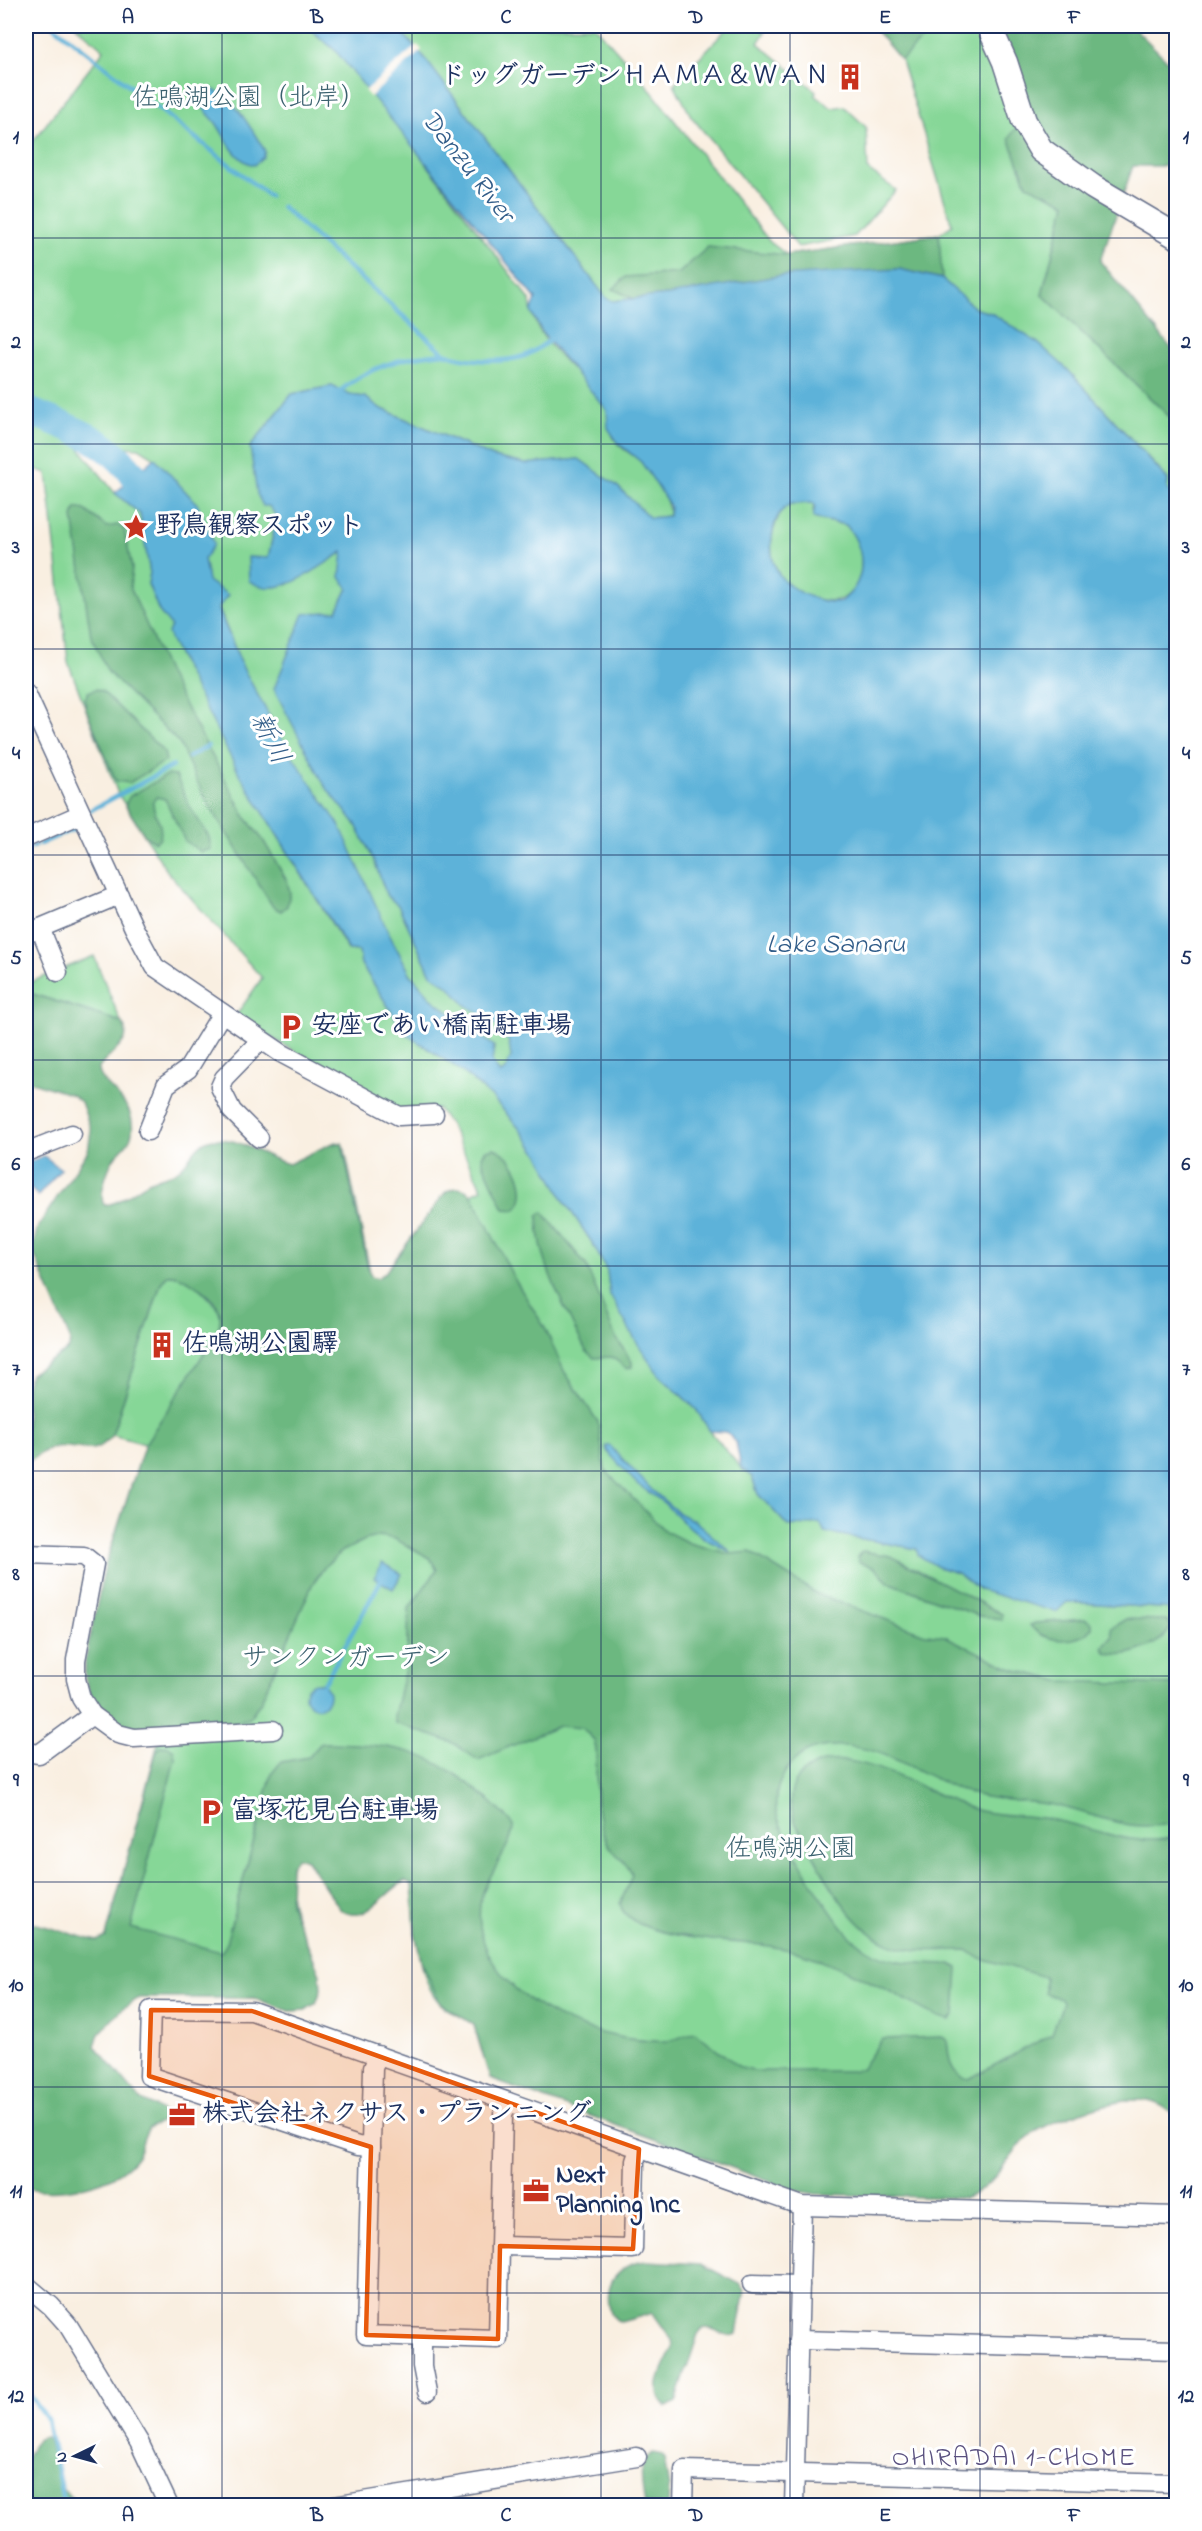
<svg xmlns="http://www.w3.org/2000/svg" width="1202" height="2531" font-family="'Indie Flower','Klee One',sans-serif">
  <rect width="100%" height="100%" fill="#fff"/>
  <filter id="ink" filterUnits="userSpaceOnUse"><feTurbulence type="fractalNoise" baseFrequency=".0167" numOctaves="2"/><feDisplacementMap in="SourceGraphic" scale="12" xChannelSelector="R" yChannelSelector="G"/><feConvolveMatrix kernelMatrix="1 2 1 2 8 2 1 2 1" color-interpolation-filters="sRGB"/></filter>
  <filter id="wash" filterUnits="userSpaceOnUse"><feTurbulence type="fractalNoise" baseFrequency=".008" numOctaves="4" result="noise"/><feDisplacementMap in="SourceGraphic" scale="24" xChannelSelector="R" yChannelSelector="G"/><feGaussianBlur stdDeviation="1.35" result="paint"/><feColorMatrix in="noise" values="0 0 0 0 0 0 0 0 0 0 0 0 0 0 0 0 0 1.4 0 .05"/><feComposite in="paint" operator="in"/></filter>
  <g filter="url(#wash)">
    <rect width="100%" height="100%" fill="#f9efe1"/>
    <!-- green -->
    <g fill="#86d797" stroke="#50837a" stroke-width="1.5">
      <path d="M76,26H306L335,50L390,116L530,300C532,345 585,372 606,408C612,419 606,429 617,443C623,450 632,454 639,460C652,472 670,499 669,516L650,518L617,486L579,459L525,464L493,457L380,408L365,397L350,395L332,386L292,394L250,447L269,505L277,517L268,558L287,585L344,551L348,588L337,611L343,806L355,823L374,860L387,896L398,905L431,974L450,987L465,1004L499,1027L509,1042L512,1057L506,1069L500,1074L492,1062L494,1046L433,1000L411,975L243,668L208,582L204,559L155,458L139,448L107,446L26,404V150L104,50Z"/>
      <polygon points="396,26 595,26 645,83 770,242 787,255 939,234 952,225 901,60 872,26 974,26 1066,203 1042,294 1176,423 1176,500 1167,489 1168,479 1068,370 1038,343 991,313 976,309 942,279 899,269 613,301 606,298 423,56"/>
      <polygon points="730,26 755,26 765,32 758,43 816,91 815,95 832,108 844,106 866,127 868,170 896,190 855,236 798,247 691,116 674,84"/>
      <path d="M26,422L78,446L115,493L140,514L150,573L148,584L159,611L172,626L171,641L240,775L348,950L359,951L361,964L406,1034L459,1069L492,1097L519,1128L539,1155L565,1202L593,1244L607,1271L610,1295L659,1375L696,1409L710,1431L741,1468L752,1477L758,1494L788,1526L820,1523L825,1532L918,1549L938,1567L958,1573L980,1590L1067,1602L1176,1609V2116C1166,2107 1153,2100 1139,2100C1113,2099 1046,2121 1027,2138C1007,2156 991,2192 964,2198L804,2192L490,2079L474,2025C464,2017 451,2013 442,2005C417,1982 415,1923 414,1892L412,1884L406,1881C384,1890 365,1928 340,1909L307,1860L297,1857L293,1860C275,1921 333,1956 316,2003L305,2010L290,2011L254,1998L149,1997L106,1937L162,1728C128,1729 109,1725 90,1694L105,1566L145,1444L112,1435L161,1283L167,1275C188,1272 207,1295 219,1310L289,1164L335,1142L342,1143L345,1150L371,1276L378,1278L385,1273L445,1193C455,1186 463,1187 472,1194L482,1189L450,1125L438,1109L400,1111L235,1017L262,978L167,871L118,794L68,662L47,473L26,466Z"/>
      <path d="M814,503L813,511L816,519L846,525C860,541 864,556 860,576C850,620 790,597 777,571C770,557 770,540 775,526C778,517 781,508 790,504Z"/>
      <polygon points="94,956 121,1022 26,992 26,984"/>
    </g>
    <!-- forest -->
    <g fill="#6cb880" stroke="#44746f" stroke-width="1.5">
      <polygon points="872,26 936,26 901,60"/>
      <polygon points="996,26 1132,26 1176,69 1176,166 1133,166 1100,261 1176,354 1176,423 1042,294 1066,203 1027,185 1009,138 1029,110"/>
      <polygon points="939,234 942,279 899,269 634,299 613,289 626,277 679,273 708,247 787,255"/>
      <polygon points="76,508 85,510 107,527 117,525 124,529 132,568 130,587 169,676 246,818 263,840 287,881 290,893 287,906 281,911 273,907 205,799 179,743 108,672 91,636 73,517"/>
      <polygon points="96,689 102,691 164,752 166,761 129,783 116,781 86,709 85,699 88,692"/>
      <path d="M167,775L176,776L190,807L209,837L211,849L201,852L185,841L165,799L157,797L153,801C152,815 164,822 160,838L155,842L145,836L127,808L126,803L130,796Z"/>
      <path d="M26,992L121,1022C137,1041 109,1053 99,1068C98,1087 137,1098 132,1133C130,1145 119,1150 113,1160C108,1169 98,1195 104,1205C122,1204 137,1186 153,1180C161,1176 171,1175 178,1170C192,1160 196,1139 216,1139C244,1139 263,1157 289,1164L330,1144L342,1143L368,1269L371,1276L378,1278L385,1273L445,1193C455,1186 463,1187 472,1195L515,1280L545,1328L564,1371L598,1422L605,1470L665,1531L689,1543L730,1554L750,1552L817,1594L925,1634L945,1636L1012,1669L1059,1681L1176,1685V1823C1122,1834 1099,1813 1048,1804C1020,1800 991,1801 963,1791C918,1774 870,1736 818,1748C791,1754 773,1783 776,1810C779,1833 832,1917 849,1935C854,1940 861,1945 867,1949C891,1965 923,1963 951,1964L958,1968L955,2014L950,2020C932,2017 913,2003 897,1995C855,1974 815,1953 769,1946C739,1941 627,1940 620,1904L632,1875C627,1860 614,1856 607,1842C593,1816 597,1778 596,1749L594,1740L582,1728L559,1726L478,1760L453,1743L395,1723L394,1716L407,1660L409,1608L437,1570L430,1558L395,1539L380,1536L365,1540L343,1551L326,1565L313,1583L260,1703L249,1718L231,1724L135,1728L121,1725L99,1709L90,1694L85,1678V1661L105,1566L145,1444L216,1335C219,1327 222,1319 219,1311C215,1296 182,1273 167,1275L161,1283L112,1435C94,1460 79,1444 55,1447C44,1449 34,1458 26,1464V1386L30,1374L69,1349L70,1339L32,1249L38,1226L88,1151L91,1130L81,1102L72,1095L26,1080Z"/>
      <path d="M494,1148C514,1154 533,1193 515,1210L504,1209L483,1163L482,1156L486,1150Z"/>
      <path d="M543,1212L586,1265L615,1336L632,1362V1367L627,1369L612,1357L594,1358L586,1351C566,1310 538,1263 538,1216Z"/>
      <polygon points="862,1551 891,1556 1002,1614 1002,1619 979,1616 888,1582 875,1568 859,1562 857,1557"/>
      <path d="M1086,1619L1092,1623V1629C1076,1645 1044,1643 1030,1625L1035,1623Z"/>
      <path d="M1126,1619L1164,1620L1169,1621L1171,1628C1160,1646 1125,1660 1106,1652L1103,1647L1112,1637L1111,1628Z"/>
      <path d="M324,1743C391,1744 427,1748 479,1792C491,1802 503,1812 513,1824C515,1844 483,1879 480,1904C470,1994 591,2044 665,2041C676,2041 685,2034 695,2032L741,2068L754,2071H854L862,2068L882,2039L942,2037L947,2040C949,2057 949,2076 969,2079L1052,2034L1063,2003L1061,1999L1045,1993V1977L977,1957L967,1950C944,1950 915,1953 893,1945C846,1929 820,1864 796,1824C790,1808 787,1791 799,1777C840,1729 933,1800 980,1811C1002,1816 1026,1815 1048,1819C1097,1827 1124,1848 1176,1837V2116C1166,2107 1153,2100 1139,2100C1113,2099 1046,2121 1027,2138C1007,2156 991,2192 964,2198L816,2194L793,2190L490,2079L474,2025L440,2003L421,1960L415,1933L412,1884L405,1881C384,1891 365,1928 340,1909L307,1860L297,1857L291,1865L290,1904L320,1974L321,1990L316,2003L305,2010L290,2011L254,1998H139L123,2008L99,2034L95,2046L140,2099L164,2112L161,2121C158,2124 153,2125 149,2128C143,2135 142,2149 136,2157C115,2186 60,2195 26,2188V1921L97,1941L106,1937L156,1753L160,1747L168,1746L174,1750L175,1759L131,1928L221,1952L225,1947L272,1773L281,1762L309,1757L320,1744Z"/>
      <path d="M647,2261L701,2264L740,2284L745,2290L737,2334C724,2340 715,2325 702,2329L698,2334L676,2402L667,2407C646,2391 666,2363 673,2348L672,2340L653,2313L621,2322C606,2317 606,2291 613,2279C621,2267 634,2262 647,2261Z"/>
      <path d="M42,2437H47L49,2441L60,2487L81,2505H26C25,2481 19,2451 42,2437Z"/>
      <path d="M653,2453L662,2455L664,2459L669,2488L668,2505H645C643,2489 635,2462 653,2453Z"/>
    </g>
    <!-- water -->
    <g fill="#5db2d9" stroke="#3c709c" stroke-width="1.5" fill-rule="evenodd">
      <path d="M306,26H396L423,56L606,298L613,301L668,295L778,276L899,269L942,279L976,309L991,313L1038,343L1068,370L1168,480L1167,489L1176,500V1609L1067,1602L1056,1612L980,1590L958,1573L938,1567L918,1555L917,1549L825,1532L820,1523L788,1526L758,1494L752,1477L741,1468L736,1442L726,1432L710,1431L696,1409L659,1375L636,1341L610,1295L607,1271L593,1244L565,1202L539,1155L519,1128L492,1097L459,1069L406,1034L361,964L359,951L349,950L240,775L171,641L168,633L171,626L159,611L148,584L150,573L140,514L115,493L155,458L198,505L214,544L204,559L208,581L228,595L218,608L243,668L285,745L340,826L388,932L411,975L433,1000L494,1046L492,1062L500,1074L506,1069L511,1057L509,1042L499,1027L465,1004L450,987L431,974L398,905L387,896L374,860L355,823L325,786L274,689L304,614L337,611L348,588L340,577L343,552C317,568 279,601 249,581L248,557L268,558L277,517L269,506H263L257,494L250,447L292,394L332,386L350,395L365,397L380,408L493,457L525,464L579,459L617,486L650,518L669,516L670,506L652,478L641,462L618,443L608,428L607,410L544,335L531,312L536,299L335,50ZM812,503L815,505L813,518L846,525C866,549 868,582 841,601C822,606 786,589 777,571C767,552 770,515 790,504Z"/>
      <path d="M209,89C232,92 253,132 265,151L263,157L254,165C234,161 226,137 216,123C209,114 200,107 196,96Z"/>
      <polygon points="44,1156 61,1169 38,1196 26,1184 26,1163"/>
      <polygon points="606,1446 610,1446 652,1490 680,1514 695,1521 731,1552 705,1539 682,1521 664,1503 637,1484 607,1451"/>
      <polygon points="382,1563 402,1574 393,1589 374,1578"/>
      <circle cx="317" cy="1695" r="12"/>
    </g>
    <!-- pier -->
    <polygon fill="#f9efe1" points="417,45 422,50 370,97 365,91"/>
    <g fill="none" stroke-linecap="round" stroke-linejoin="round">
      <!-- stream -->
      <g stroke="#5db2d9" stroke-width="4.5">
        <polyline points="54,26 269,196"/>
        <path d="M282,207L444,353C466,361 501,364 524,356C533,353 541,346 549,341"/>
        <path d="M340,391C369,366 406,356 444,353"/>
        <polyline points="189,757 208,746"/>
        <polyline points="91,810 173,766"/>
        <polyline points="62,834 76,829"/>
        <polyline points="40,844 58,836"/>
        <polyline points="33,847 35,846"/>
        <polyline points="26,850 28,849"/>
        <polyline points="324,1684 380,1582"/>
        <polyline points="26,2390 47,2419 64,2506"/>
      </g>
      <!-- river -->
      <path stroke="#5db2d9" stroke-width="28" d="M26,410C89,436 122,444 155,509"/>
    </g>
  </g>
  <g filter="url(#ink)">
    <g fill="none" stroke-linecap="round" stroke-linejoin="round">
      <!-- street casing -->
      <g stroke="#69728c" stroke-width="21">
        <g id="street">
          <polyline points="26,693 134,928 155,967 281,1053 399,1116 434,1114"/>
          <polyline points="26,838 81,814"/>
          <polyline points="40,928 58,972"/>
          <polyline points="26,934 119,895"/>
          <polyline points="148,1131 166,1085 188,1069 222,1013"/>
          <polyline points="259,1138 232,1111 220,1087 224,1078 261,1040"/>
          <polyline points="26,1152 72,1134"/>
          <polyline points="26,1554 84,1556 94,1564 76,1660 76,1679 81,1698 92,1715 118,1734 134,1738 273,1730"/>
          <polyline points="26,1752 39,1754 92,1715"/>
          <polyline points="378,2055 373,2068 366,2335 498,2339 503,2114 508,2102"/>
          <polyline points="371,2147 358,2146 149,2076 151,2010 252,2011 802,2206 1176,2216"/>
          <polyline points="500,2246 633,2249 635,2161 639,2149"/>
          <polyline points="752,2284 800,2285"/>
          <polyline points="26,2285 51,2306 68,2325 139,2442 169,2506"/>
          <polyline points="422,2337 422,2366 427,2392"/>
          <polyline points="798,2340 1176,2350"/>
          <polyline points="333,2506 637,2457"/>
          <polyline points="683,2506 684,2470 1176,2483"/>
          <polyline points="794,2506 802,2206"/>
        </g>
      </g>
      <!-- secondary casing -->
      <g stroke="#69728c" stroke-width="27">
        <polyline id="secondary" points="989,26 1005,62 1024,121 1041,150 1093,187 1176,236"/>
      </g>
      <!-- street -->
      <use href="#street" stroke="#fff" stroke-width="18"/>
      <!-- secondary -->
      <use href="#secondary" stroke="#fff" stroke-width="24"/>
    </g>
  </g>
  <!-- marked area -->
  <path fill="#e8590c" fill-opacity="0.2" stroke="#e8590c" stroke-width="4.5" stroke-linejoin="round" d="M151,2010L252,2011L639,2149L633,2249L500,2246L498,2339L366,2335L371,2147L149,2076Z"/>
  <!-- grid -->
  <path fill="none" stroke="#1b2f5e" stroke-width="1.5" stroke-opacity="0.55" d="M222,26V2506M412,26V2506M601,26V2506M790,26V2506M980,26V2506M26,238H1176M26,444H1176M26,649H1176M26,855H1176M26,1060H1176M26,1266H1176M26,1471H1176M26,1676H1176M26,1882H1176M26,2087H1176M26,2293H1176"/>
  <!-- icons -->
  <defs>
    <g id="building-bare" transform="scale(2.07)"><path d="M-4-6H4V6H1V3H-1V6H-4ZM-2.5-4.3h1.7v1.8h-1.7ZM.8-4.3h1.7v1.8H.8ZM-2.5-1h1.7V.8h-1.7ZM.8-1h1.7V.8H.8Z" fill="#c8321e" stroke="#fff" stroke-width="2.5" paint-order="stroke"/></g>
    <g id="sight-bare" transform="scale(2.07)"><path d="M0-6L1.8-2.2L6-1.7L2.9 1.2L3.7 5.4L0 3.3L-3.7 5.4L-2.9 1.2L-6-1.7L-1.8-2.2Z" fill="#c8321e" stroke="#fff" stroke-width="2.5" paint-order="stroke"/></g>
    <g id="parking-bare" transform="scale(2.07)"><path d="M-3.5-5.5H1a3.5 3.5 0 0 1 0 7H-1V5.5H-3.5ZM-1-3.4V-.6H.8a1.4 1.4 0 0 0 0-2.8Z" fill="#c8321e" stroke="#fff" stroke-width="2.5" paint-order="stroke"/></g>
    <g id="office-bare" transform="scale(2.07)"><path d="M-6-3h4V-5.5h4V-3h4V5H-6ZM-1-4.5V-3h2v-1.5ZM-6 0V1H6V0Z" fill="#c8321e" stroke="#fff" stroke-width="2.5" paint-order="stroke"/></g>
  </defs>
  <g fill-rule="evenodd">
    <use href="#building-bare" x="850" y="77"/>
    <use href="#sight-bare" x="136" y="527"/>
    <use href="#parking-bare" x="291" y="1027"/>
    <use href="#building-bare" x="162" y="1345"/>
    <use href="#parking-bare" x="211" y="1812"/>
    <use href="#office-bare" x="182" y="2115"/>
    <use href="#office-bare" x="536" y="2191"/>
  </g>
  <g text-anchor="middle" dominant-baseline="central" stroke-width="6" stroke-linejoin="round" paint-order="stroke">
    <!-- poi labels -->
    <g font-size="26" font-weight="bold" fill="#1b2f5e" stroke="#fff" text-anchor="start">
      <text x="830" y="77" text-anchor="end">ドッグガーデンＨＡＭＡ＆ＷＡＮ</text>
      <text x="156" y="527">野鳥観察スポット</text>
      <text x="311" y="1027">安座であい橋南駐車場</text>
      <text x="182" y="1345">佐鳴湖公園驛</text>
      <text x="231" y="1812">富塚花見台駐車場</text>
      <text x="202" y="2115">株式会社ネクサス・プランニング</text>
      <text x="556" y="2176">Next<tspan x="556" dy="30">Planning Inc</tspan></text>
    </g>
    <!-- park labels -->
    <g font-size="26" fill="#3b616f" stroke="#fff">
      <text x="249" y="99">佐鳴湖公園（北岸）</text>
      <text x="346" y="1659">サンクンガーデン</text>
      <text x="791" y="1850">佐鳴湖公園</text>
    </g>
    <!-- water labels -->
    <g font-size="27" font-style="italic" fill="#325d89" stroke="#fff">
      <text transform="translate(467 167) rotate(52)">Danzu River</text>
      <text transform="translate(269 739) rotate(63)">新川</text>
      <text x="836" y="945">Lake Sanaru</text>
    </g>
    <!-- neighbourhood labels -->
    <g font-size="27" letter-spacing="1.5" fill="#5b5280" stroke="#fff">
      <text x="1014" y="2458">OHIRADAI 1-CHOME</text>
    </g>
  </g>
  <!-- margin -->
  <rect width="1202" height="2531" fill="none" stroke="#fff" stroke-width="66"/>
  <!-- north arrow -->
  <g transform="translate(75 2456) rotate(265)" stroke="#ffffff" stroke-width="4.5" paint-order="stroke">
  <path d="M0-4.5L10 22L0 15L-10 22Z" fill="#1b2f5e"/>
  <text y="-9" font-size="16" font-weight="bold" text-anchor="middle" fill="#1b2f5e">N</text>
  </g>
  <rect x="33" y="33" width="1136" height="2465" fill="none" stroke="#1b2f5e" stroke-width="2"/>
  <g font-size="20" text-anchor="middle" font-weight="bold" fill="#1b2f5e">
    <text x="128" y="23">A</text>
    <text x="317" y="23">B</text>
    <text x="506" y="23">C</text>
    <text x="696" y="23">D</text>
    <text x="885" y="23">E</text>
    <text x="1074" y="23">F</text>
    <text x="16" y="143">1</text>
    <text x="1186" y="143">1</text>
    <text x="16" y="348">2</text>
    <text x="1186" y="348">2</text>
    <text x="16" y="553">3</text>
    <text x="1186" y="553">3</text>
    <text x="16" y="759">4</text>
    <text x="1186" y="759">4</text>
    <text x="16" y="964">5</text>
    <text x="1186" y="964">5</text>
    <text x="16" y="1170">6</text>
    <text x="1186" y="1170">6</text>
    <text x="16" y="1375">7</text>
    <text x="1186" y="1375">7</text>
    <text x="16" y="1580">8</text>
    <text x="1186" y="1580">8</text>
    <text x="16" y="1786">9</text>
    <text x="1186" y="1786">9</text>
    <text x="16" y="1991">10</text>
    <text x="1186" y="1991">10</text>
    <text x="16" y="2197">11</text>
    <text x="1186" y="2197">11</text>
    <text x="16" y="2402">12</text>
    <text x="1186" y="2402">12</text>
    <text x="128" y="2521">A</text>
    <text x="317" y="2521">B</text>
    <text x="506" y="2521">C</text>
    <text x="696" y="2521">D</text>
    <text x="885" y="2521">E</text>
    <text x="1074" y="2521">F</text>
  </g>
</svg>
